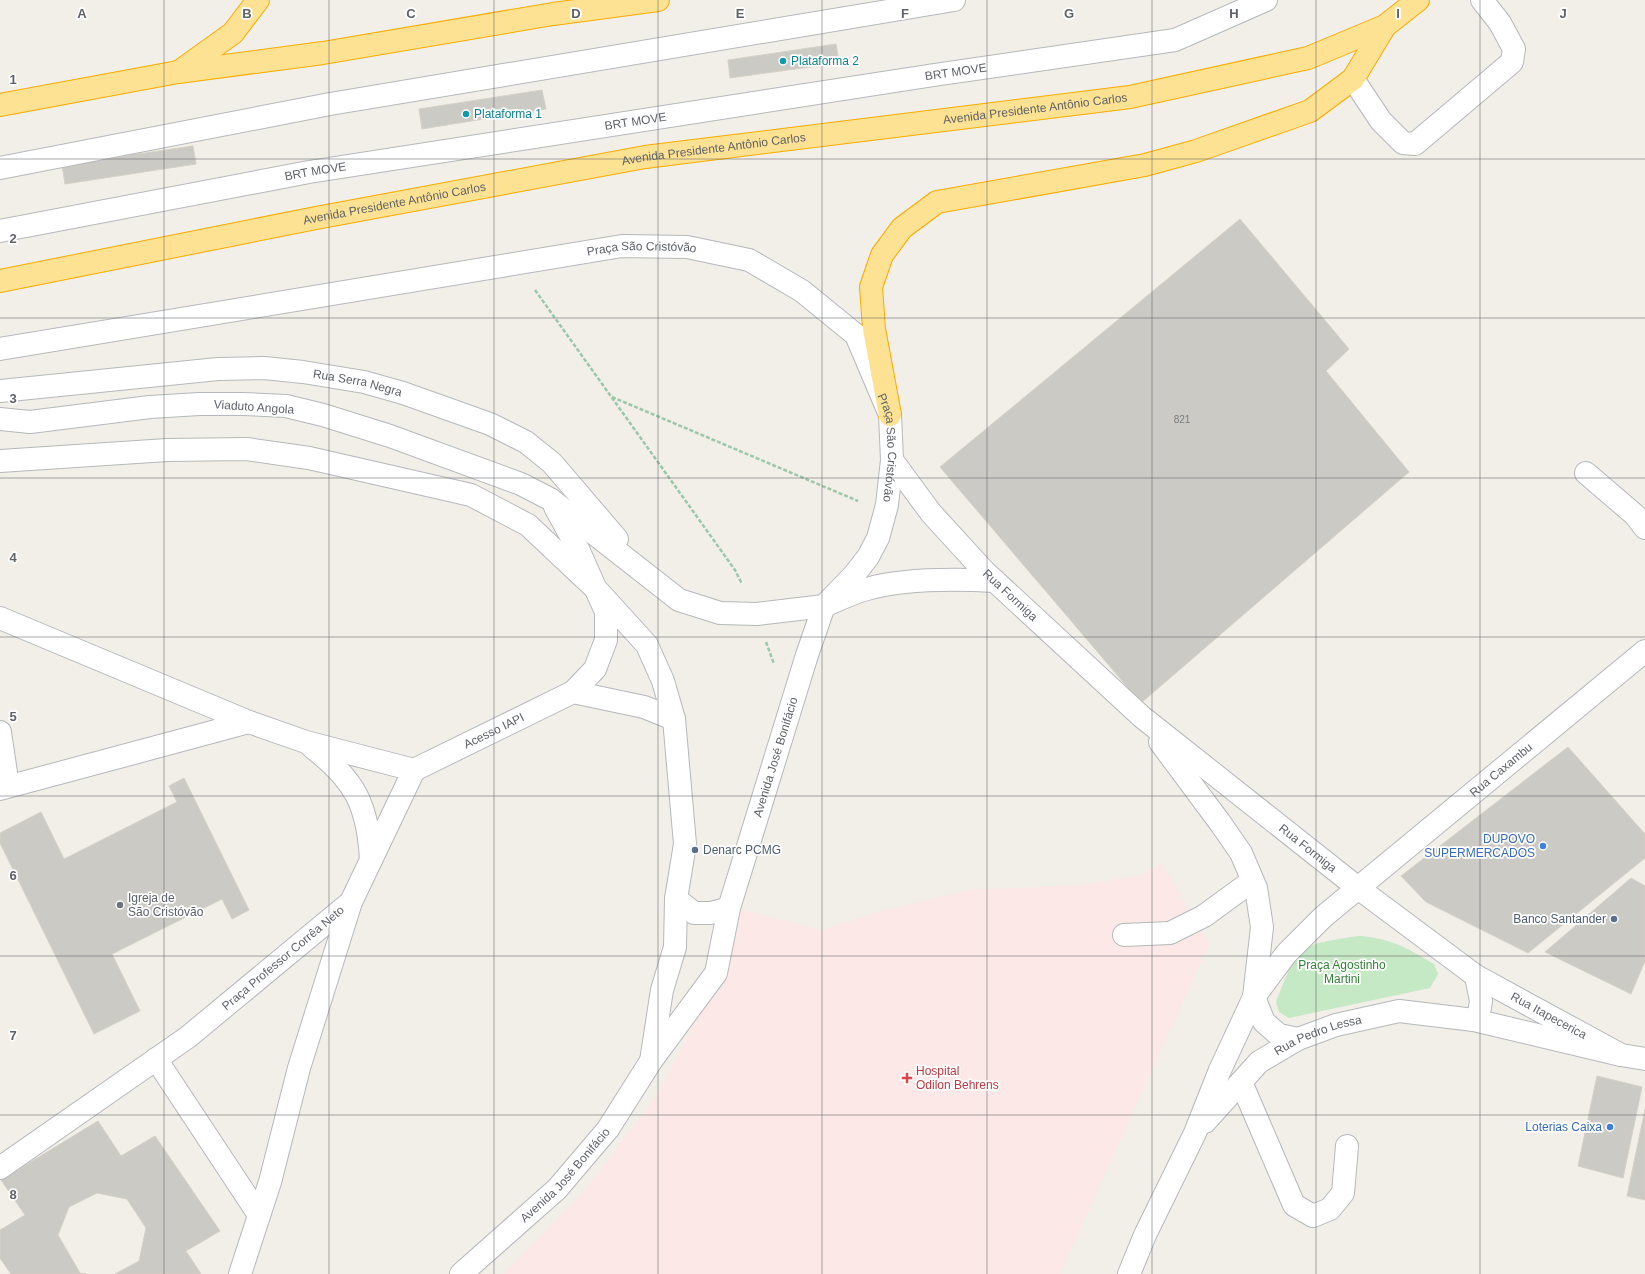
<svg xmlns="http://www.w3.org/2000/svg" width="1645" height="1274" font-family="Arial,sans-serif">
  <rect width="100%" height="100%" fill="#f1efe8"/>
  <!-- medical -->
  <polygon fill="#fce8e6" points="1162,863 1209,944 1060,1274 504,1274 586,1189 657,1095 709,995 740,909 822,930 881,911 968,890 1081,885 1142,875"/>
  <!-- green -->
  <path fill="#c5e8c5" d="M1359,936C1393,939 1405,947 1434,964L1438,974L1430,988L1289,1018L1279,1012L1276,1002C1282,988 1291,959 1302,950C1313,942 1345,938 1359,936Z"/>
  <!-- building -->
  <g fill="#cccac5" stroke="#d6d1c6">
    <polygon points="836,44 839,63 730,78 728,60"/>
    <polygon points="542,90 546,109 422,129 419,109"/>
    <polygon points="193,146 196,164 65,184 62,165"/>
    <polygon points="1240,219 1349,349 1326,371 1409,472 1141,703 940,467"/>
    <polygon points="1568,747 1645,834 1645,858 1528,953 1426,902 1401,876"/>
    <polygon points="184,778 249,910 232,919 222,899 112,954 140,1011 94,1034 0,843 0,833 41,812 64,859 177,802 169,786"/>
    <polygon points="1631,878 1645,886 1645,961 1631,994 1545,952"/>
    <polygon points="1597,1076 1642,1087 1623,1178 1578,1166"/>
    <polygon points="1645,1109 1645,1200 1627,1196"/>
    <polygon points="98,1121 121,1156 155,1136 220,1231 186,1251 201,1274 115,1274 139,1261 146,1228 127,1199 97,1193 69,1207 58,1235 80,1273 86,1274 11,1274 0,1258 0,1230 25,1215 1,1180"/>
  </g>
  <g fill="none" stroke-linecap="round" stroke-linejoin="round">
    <!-- minor casing -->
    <g stroke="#b5b8bc" stroke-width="24">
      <g id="minor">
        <polyline points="1353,79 1381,121 1403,143 1415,144 1512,62 1514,49 1500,23 1482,0"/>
        <polyline points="0,168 330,104 954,0"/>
        <path id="s1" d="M0,231L309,172L934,75L1175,40L1266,0"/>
        <path id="s2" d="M0,349L622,246L687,247L749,260L802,291L856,335L890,415L892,460L887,505L878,538L868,557L854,575L824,606L757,614L720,613L679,600L550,499L521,484L390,436L323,415L286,406L243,404H199L150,407L30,422L0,419"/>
        <path id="s3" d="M0,391L218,369L264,368L303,372L364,382L403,393L490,424L526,442L552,463L617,539"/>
        <path id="s4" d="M892,460L931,513L984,571L1142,717L1358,888L1476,976L1621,1055"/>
        <polyline points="0,461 167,450 247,449 309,458 471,495 528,525 597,590 647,645 663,681 674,719 685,844 676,899 675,947 662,990 651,1061"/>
        <polyline points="1586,473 1635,515 1645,528"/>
        <polyline points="0,618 249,722 306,742 414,770 351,902 188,1037 0,1168"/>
        <polyline points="573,692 644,707 674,719"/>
        <polyline points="0,732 8,786"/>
        <polyline points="1160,742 1221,824 1241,853 1256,888 1262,927 1254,997 1264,1022 1279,1035 1298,1039"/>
        <path d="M312,747C355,780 368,805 371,860"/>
        <path id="s5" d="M414,770L573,692L595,669L606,640V612L578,549L555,507"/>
        <polyline points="0,789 249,722"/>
        <polyline points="676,899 694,913 711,913 729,908"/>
        <polyline points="1124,935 1170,933 1204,916 1252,881"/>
        <polyline points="1474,1020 1478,1019 1481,1001 1476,976"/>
        <polyline points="156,1059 259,1215"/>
        <polyline points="1241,1082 1294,1205 1313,1216 1330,1209 1343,1193 1347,1146"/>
        <path id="s6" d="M1205,1122L1259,1062L1298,1039L1336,1025L1399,1011L1474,1020L1621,1055L1645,1059"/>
        <polyline points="240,1274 270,1182 299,1068 351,902"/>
        <path id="s7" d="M461,1274L557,1189L608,1129L651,1061L716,973L729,908L807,655L824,606C838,600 852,593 867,589C905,578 956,579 995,581"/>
        <path id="s8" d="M1129,1274L1145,1235L1195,1133L1220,1070L1254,997L1286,954L1323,917L1358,888L1645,651"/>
      </g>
    </g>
    <!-- highway casing -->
    <g stroke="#f9ab00" stroke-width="24">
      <g id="highway">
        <polyline points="180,71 233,33 258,0"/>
        <polyline points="0,105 178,72 323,53 553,14 658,0"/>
        <path id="s9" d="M0,281L316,218L645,157L1130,97L1308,58L1385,26L1418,0"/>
        <polyline points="890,415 874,329 871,287 882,255 902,228 937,202 1145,165 1196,151 1310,111 1353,79 1385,26"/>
      </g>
    </g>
    <!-- path -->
    <g stroke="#9cc7a9" stroke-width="2.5" stroke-dasharray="4 2" stroke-linecap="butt">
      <polyline points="535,290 735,570 742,584"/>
      <polyline points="612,397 858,501"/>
      <polyline points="766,642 774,664"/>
    </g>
    <!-- minor -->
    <use href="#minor" stroke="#fff" stroke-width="22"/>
    <!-- highway -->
    <use href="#highway" stroke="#fde293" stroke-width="22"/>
  </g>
  <!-- grid -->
  <path fill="none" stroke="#5f6368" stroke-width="1" stroke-opacity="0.55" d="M164,0V1274M329,0V1274M494,0V1274M658,0V1274M822,0V1274M987,0V1274M1152,0V1274M1316,0V1274M1480,0V1274M0,159H1645M0,318H1645M0,478H1645M0,637H1645M0,796H1645M0,956H1645M0,1115H1645"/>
  <!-- markers -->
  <g fill="#0f9aa8" stroke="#fff" stroke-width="1.5">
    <circle cx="783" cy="61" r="4"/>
    <circle cx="466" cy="114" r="4"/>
  </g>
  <g fill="#3f7fe0" stroke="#fff" stroke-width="1.5">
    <circle cx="1543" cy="846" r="4"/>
    <circle cx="1610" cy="1127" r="4"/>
  </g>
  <g fill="#5c6f8a" stroke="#fff" stroke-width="1.5">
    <circle cx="695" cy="850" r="4"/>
    <circle cx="1614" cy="919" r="4"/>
  </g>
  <circle fill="#6b7280" stroke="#fff" stroke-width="1.5" cx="120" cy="905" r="4"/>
  <path fill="#e0444e" stroke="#fff" stroke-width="1.5" d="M905 1072h4v4h4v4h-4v4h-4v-4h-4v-4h4z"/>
  <g text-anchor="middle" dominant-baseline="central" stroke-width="3.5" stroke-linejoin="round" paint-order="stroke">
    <!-- number labels -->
    <g font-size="10" fill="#7a7d7f">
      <text x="1182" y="419">821</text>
    </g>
    <!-- culture labels -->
    <g font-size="12" fill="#0d838f" stroke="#fff" text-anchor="start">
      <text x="791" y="61">Plataforma 2</text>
      <text x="474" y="114">Plataforma 1</text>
    </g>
    <!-- street labels -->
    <g font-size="12" fill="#5f6368" stroke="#fff">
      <text stroke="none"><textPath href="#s1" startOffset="969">BRT MOVE</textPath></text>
      <text stroke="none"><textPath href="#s9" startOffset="1050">Avenida Presidente Antônio Carlos</textPath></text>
      <text stroke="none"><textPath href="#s1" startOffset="645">BRT MOVE</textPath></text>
      <text stroke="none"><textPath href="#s9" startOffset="726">Avenida Presidente Antônio Carlos</textPath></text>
      <text stroke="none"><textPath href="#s1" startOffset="321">BRT MOVE</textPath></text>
      <text stroke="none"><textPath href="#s9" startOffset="402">Avenida Presidente Antônio Carlos</textPath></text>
      <text stroke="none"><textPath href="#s2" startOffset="650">Praça São Cristóvão</textPath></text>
      <text stroke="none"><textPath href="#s3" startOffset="360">Rua Serra Negra</textPath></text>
      <text transform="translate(254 407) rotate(4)">Viaduto Angola</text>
      <text stroke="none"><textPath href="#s2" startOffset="1009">Praça São Cristóvão</textPath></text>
      <text stroke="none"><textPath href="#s4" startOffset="180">Rua Formiga</textPath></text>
      <text stroke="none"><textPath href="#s5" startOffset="89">Acesso IAPI</textPath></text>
      <text stroke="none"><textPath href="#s7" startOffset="621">Avenida José Bonifácio</textPath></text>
      <text stroke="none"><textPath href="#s8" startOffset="641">Rua Caxambu</textPath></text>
      <text stroke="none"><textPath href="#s4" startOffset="571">Rua Formiga</textPath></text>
      <text transform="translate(283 958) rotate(-40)">Praça Professor Corrêa Neto</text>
      <text stroke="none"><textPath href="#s4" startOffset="865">Rua Itapecerica</textPath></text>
      <text stroke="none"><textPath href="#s6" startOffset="146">Rua Pedro Lessa</textPath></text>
      <text stroke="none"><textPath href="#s7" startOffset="144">Avenida José Bonifácio</textPath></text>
    </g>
    <!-- shop labels -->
    <g font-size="12" fill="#366cbe" stroke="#fff" text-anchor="end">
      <text x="1535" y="839">DUPOVO<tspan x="1535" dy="14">SUPERMERCADOS</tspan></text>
      <text x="1602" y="1127">Loterias Caixa</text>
    </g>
    <!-- service labels -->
    <g font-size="12" fill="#4e5e75" stroke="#fff" text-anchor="start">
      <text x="703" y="850">Denarc PCMG</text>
      <text x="1606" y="919" text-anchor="end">Banco Santander</text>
    </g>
    <!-- worship labels -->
    <g font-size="12" fill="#5b616d" stroke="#fff" text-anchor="start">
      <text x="128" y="898">Igreja de<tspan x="128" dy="14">São Cristóvão</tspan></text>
    </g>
    <!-- park labels -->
    <g font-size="12" fill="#348238" stroke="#fff">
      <text x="1342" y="965">Praça Agostinho<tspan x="1342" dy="14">Martini</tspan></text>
    </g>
    <!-- health labels -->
    <g font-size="12" fill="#be3a42" stroke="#fff" text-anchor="start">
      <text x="916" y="1071">Hospital<tspan x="916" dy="14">Odilon Behrens</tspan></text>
    </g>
  </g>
  <g font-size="13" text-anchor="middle" font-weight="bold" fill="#5f6368" stroke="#fff" stroke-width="3.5" stroke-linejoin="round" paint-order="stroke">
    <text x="82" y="18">A</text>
    <text x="247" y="18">B</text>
    <text x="411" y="18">C</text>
    <text x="576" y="18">D</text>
    <text x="740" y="18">E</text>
    <text x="905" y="18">F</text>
    <text x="1069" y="18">G</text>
    <text x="1234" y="18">H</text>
    <text x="1398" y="18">I</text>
    <text x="1563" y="18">J</text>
    <text x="13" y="84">1</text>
    <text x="13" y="243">2</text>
    <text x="13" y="403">3</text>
    <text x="13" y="562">4</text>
    <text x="13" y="721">5</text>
    <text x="13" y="880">6</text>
    <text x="13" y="1040">7</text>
    <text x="13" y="1199">8</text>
  </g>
</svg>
